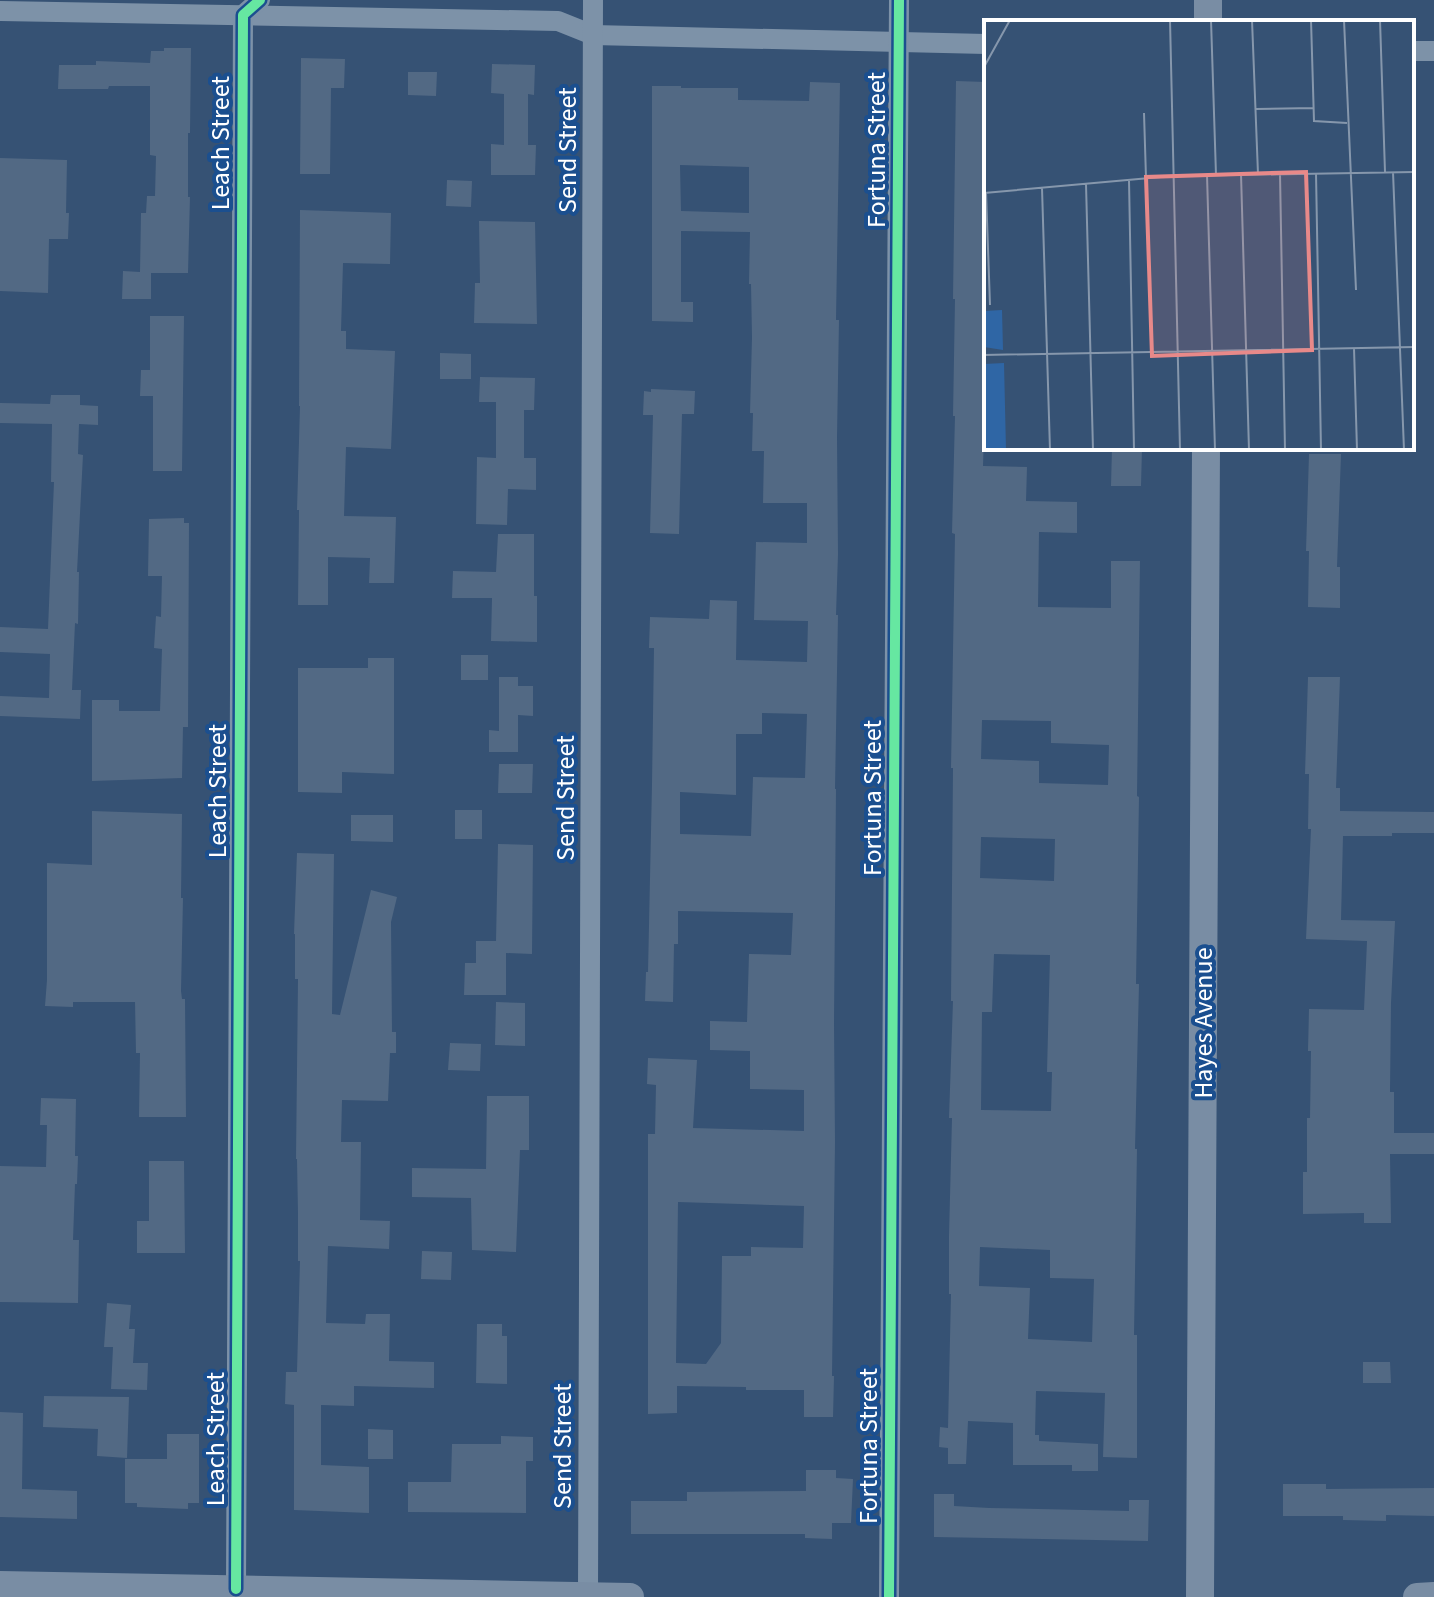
<svg xmlns="http://www.w3.org/2000/svg" width="1434" height="1597" font-family="'Source Sans 3',sans-serif">
  <rect width="100%" height="100%" fill="#365274"/>
  <!-- building -->
  <g fill="#526984" fill-rule="evenodd">
    <polygon points="164,48 191,48 190,133 188,133 188,197 190,197 188,273 151,273 151,299 122,299 123,271 140,272 141,213 146,213 147,196 155,196 156,156 150,155 150,86 109,86 108,89 58,89 59,65 96,65 96,61 150,63 151,51 164,51"/>
    <polygon points="301,58 345,59 344,88 331,88 330,174 300,174"/>
    <polygon points="492,64 535,65 534,95 528,94 528,145 536,145 535,175 491,175 491,144 504,145 504,94 491,93"/>
    <polygon points="408,72 437,72 436,96 408,95"/>
    <path d="M956,81L986,82L982,434H984L983,466L1027,467L1026,501L1077,502V533L1039,532L1038,607L1111,608V561H1140L1137,796L1139,797L1136,984H1139L1135,1149H1137L1134,1335H1137V1458L1103,1457L1105,1393L1036,1391L1035,1435H1039V1441L1098,1444V1471H1072V1465H1013V1423L968,1421L966,1464H948V1448L939,1447L940,1427L948,1428L951,1294H949V1236L952,1118H949L953,1001H951L953,768H951L955,534L952,533L955,416H953L955,299H953ZM982,720L1051,721V743L1109,745L1108,785L1039,783V761L981,759ZM981,837L1055,839L1054,881L980,878ZM994,954L1050,955L1047,1072H1052L1051,1111L981,1110L982,1012H992ZM980,1247L1050,1250V1278L1094,1279L1092,1342L1028,1339L1030,1288L979,1286Z"/>
    <path d="M810,82L840,83L836,320H839L837,437L838,554L836,615H838L835,789H836L834,1023L835,1142L832,1376H834L833,1417H804V1390H746V1387L677,1386V1413L648,1414V1134H655L656,1085L647,1084L648,1058L697,1060L693,1128L804,1131V1090L750,1089V1051L710,1050V1021L747,1022L749,954L791,955L793,913L678,911V944H674L673,1002L645,1001L646,972H648L652,784L654,648H649L650,617L709,619L710,600L737,601L736,660L807,662L808,621L754,620L756,542L807,543V503H763L764,451H752L753,413H750L752,337L751,284H749L750,232L681,231V302H693V322L652,321V86H681V88H738V100L809,101ZM680,165L749,167V213L681,211ZM762,713L807,714L805,778L753,777L751,836L680,834V792L736,795V734H762ZM678,1202L804,1206L803,1248L751,1247V1256H722L721,1343L706,1364L676,1363Z"/>
    <polygon points="0,158 67,160 66,213 69,213 68,239 49,239 48,293 0,291"/>
    <polygon points="447,180 472,181 471,207 446,206"/>
    <polygon points="300,210 391,213 390,264 343,263 341,331 346,331 346,349 395,351 391,449 346,447 344,516 396,517 394,583 369,583 370,558 328,557 328,605 298,605 299,510 297,510 300,406 299,406"/>
    <polygon points="479,221 535,222 537,324 474,323 475,283 480,283"/>
    <polygon points="150,316 184,316 182,471 153,471 153,396 140,396 141,370 150,370"/>
    <polygon points="440,353 471,354 471,379 440,379"/>
    <polygon points="480,377 535,378 534,410 524,410 524,458 536,458 536,490 508,489 507,525 476,524 477,457 496,458 496,402 479,402"/>
    <polygon points="651,389 695,391 694,414 682,414 679,534 650,533 653,415 643,415 644,391 651,392"/>
    <polygon points="51,395 80,395 80,405 98,406 98,425 79,424 78,454 83,455 77,572 79,572 78,624 75,623 72,690 81,690 80,719 0,716 0,696 49,698 50,654 0,652 0,627 48,629 54,482 51,482 52,424 0,423 0,403 50,404"/>
    <polygon points="1112,448 1142,448 1141,486 1111,486"/>
    <polygon points="1309,454 1341,454 1337,567 1340,567 1340,608 1308,607 1309,551 1306,551"/>
    <polygon points="184,518 184,523 189,523 188,727 183,727 182,778 92,781 92,700 119,700 119,711 160,711 162,649 154,648 156,616 161,617 162,576 148,576 149,519"/>
    <polygon points="498,534 534,534 534,596 537,596 537,642 491,641 492,598 452,598 453,571 496,572"/>
    <rect x="461" y="655" width="27" height="25"/>
    <polygon points="368,658 394,658 394,774 342,772 342,793 298,792 298,668 368,668"/>
    <polygon points="499,677 518,677 518,686 533,686 533,716 518,715 518,752 489,752 489,730 499,731"/>
    <polygon points="1308,677 1340,677 1336,788 1340,788 1340,811 1434,812 1434,833 1392,833 1392,836 1343,836 1341,920 1395,921 1391,1003 1390,1092 1394,1092 1394,1133 1434,1133 1434,1154 1390,1154 1391,1223 1364,1223 1364,1213 1303,1214 1303,1172 1307,1172 1307,1118 1310,1118 1311,1051 1308,1051 1309,1009 1364,1010 1367,941 1306,939 1311,829 1308,829 1309,774 1305,774"/>
    <polygon points="499,764 533,764 532,793 498,793"/>
    <rect x="455" y="810" width="27" height="29"/>
    <polygon points="92,811 182,814 181,898 183,898 181,991 182,999 185,999 186,1117 139,1117 140,1053 136,1053 135,1002 73,1002 73,1007 45,1006 47,980 47,863 92,865"/>
    <polygon points="351,815 393,815 393,842 351,841"/>
    <polygon points="498,844 533,845 532,954 506,953 506,995 464,995 465,963 476,963 476,941 496,941"/>
    <polygon points="297,853 334,854 332,1014 340,1015 371,890 397,897 391,922 392,1032 396,1032 396,1053 390,1053 388,1101 342,1100 341,1142 361,1142 360,1220 390,1221 389,1249 328,1246 326,1323 365,1324 366,1314 390,1314 389,1361 434,1362 434,1388 354,1386 354,1406 321,1405 321,1465 369,1467 369,1513 294,1510 294,1405 285,1404 286,1372 297,1372 300,1261 298,1261 298,1214 297,1159 296,1159 298,979 295,979 295,934 294,934"/>
    <polygon points="496,1002 525,1003 525,1046 495,1045"/>
    <polygon points="450,1043 481,1044 480,1071 448,1070"/>
    <polygon points="487,1096 529,1096 529,1150 520,1150 516,1252 472,1250 471,1198 412,1197 412,1168 486,1169"/>
    <polygon points="41,1098 76,1099 75,1156 78,1156 77,1184 75,1184 73,1240 79,1240 78,1303 0,1302 0,1166 46,1167 47,1125 40,1125"/>
    <polygon points="149,1161 184,1161 185,1253 137,1253 137,1221 149,1221"/>
    <polygon points="422,1251 452,1252 451,1280 421,1279"/>
    <polygon points="107,1303 131,1305 129,1329 135,1329 133,1363 148,1363 147,1390 111,1389 113,1347 104,1347"/>
    <polygon points="477,1324 502,1324 502,1336 507,1336 507,1384 476,1383"/>
    <polygon points="1363,1362 1390,1362 1391,1383 1363,1383"/>
    <polygon points="44,1396 129,1397 127,1458 97,1456 98,1429 43,1427"/>
    <polygon points="0,1412 23,1413 22,1489 77,1491 77,1519 0,1517"/>
    <polygon points="368,1429 393,1430 393,1459 368,1459"/>
    <polygon points="167,1434 199,1434 199,1503 188,1503 188,1509 137,1507 137,1503 125,1503 125,1459 167,1459"/>
    <polygon points="501,1436 533,1437 533,1461 526,1461 526,1513 408,1512 408,1482 451,1482 452,1444 501,1444"/>
    <polygon points="806,1470 836,1470 836,1478 853,1479 851,1523 832,1523 832,1539 805,1538 805,1534 631,1534 631,1501 687,1501 687,1492 806,1491"/>
    <polygon points="1283,1484 1326,1484 1326,1489 1434,1488 1434,1516 1386,1515 1386,1521 1343,1520 1343,1516 1283,1516"/>
    <polygon points="934,1494 954,1494 954,1506 989,1508 1129,1511 1129,1500 1149,1500 1148,1541 934,1537"/>
  </g>
  <g fill="none" stroke-linecap="round" stroke-linejoin="round">
    <!-- street -->
    <g stroke="#7d92a8" stroke-width="20">
      <polyline points="0,11 558,21 593,35 986,44"/>
      <polyline points="1412,51 1434,51"/>
      <polyline points="236,1589 243,15 260,0"/>
      <polyline points="588,1596 593,0"/>
      <polyline points="889,1597 899,0"/>
    </g>
    <!-- secondary -->
    <g stroke="#798da4" stroke-width="28">
      <polyline points="1208,22 1208,0"/>
      <polyline points="0,1585 630,1597"/>
      <polyline points="1200,1597 1206,448"/>
      <polyline points="1417,1597 1434,1596"/>
    </g>
    <!-- cycleway casing -->
    <g stroke="#1b4f8f" stroke-width="15">
      <g id="cycleway">
        <polyline points="236,1589 243,15 260,0"/>
        <polyline points="889,1597 899,0"/>
      </g>
    </g>
    <!-- cycleway -->
    <use href="#cycleway" stroke="#66e7a1" stroke-width="10"/>
  </g>
  <g text-anchor="middle" dominant-baseline="central" stroke-width="8" stroke-linejoin="round" paint-order="stroke">
    <!-- street labels -->
    <g font-size="26" fill="#fff" stroke="#1b4f8f">
      <text transform="translate(220 143) rotate(-90)">Leach Street</text>
      <text transform="translate(567 150) rotate(-90)">Send Street</text>
      <text transform="translate(876 150) rotate(-90)">Fortuna Street</text>
      <text transform="translate(217 791) rotate(-90)">Leach Street</text>
      <text transform="translate(565 798) rotate(-90)">Send Street</text>
      <text transform="translate(872 798) rotate(-90)">Fortuna Street</text>
      <text transform="translate(1203 1023) rotate(-90)">Hayes Avenue</text>
      <text transform="translate(215 1439) rotate(-90)">Leach Street</text>
      <text transform="translate(562 1446) rotate(-90)">Send Street</text>
      <text transform="translate(868 1446) rotate(-90)">Fortuna Street</text>
    </g>
  </g>
  <!-- overview -->
  <g transform="translate(984 20)">
    <rect width="430" height="430" fill="#365274"/>
    <path d="M18,290L19,330L0,327V291ZM20,343L22,430H0V344Z" fill="#2f66a5"/>
    <path fill="none" stroke="#8697ac" stroke-width="2" d="M186,0L196,430M227,0L232,155M268,0L274,154M327,0L330,101L363,103M360,0L372,270M396,0L401,152M0,47L26,0M272,89L330,88M160,93L162,158M409,152L420,430M332,153L337,430M257,154L265,430M296,154L301,430M223,155L231,430M145,160L150,430M102,164L109,430M58,168L66,430M2,172L6,285M0,173L188,156L430,152M370,328L373,430M0,335L430,327"/>
    <path fill="#e88989" fill-opacity="0.15" stroke="#e88989" stroke-width="4" d="M322,152L328,330L168,336L162,157Z"/>
    <rect width="430" height="430" fill="none" stroke="#fff" stroke-width="4"/>
  </g>
</svg>
